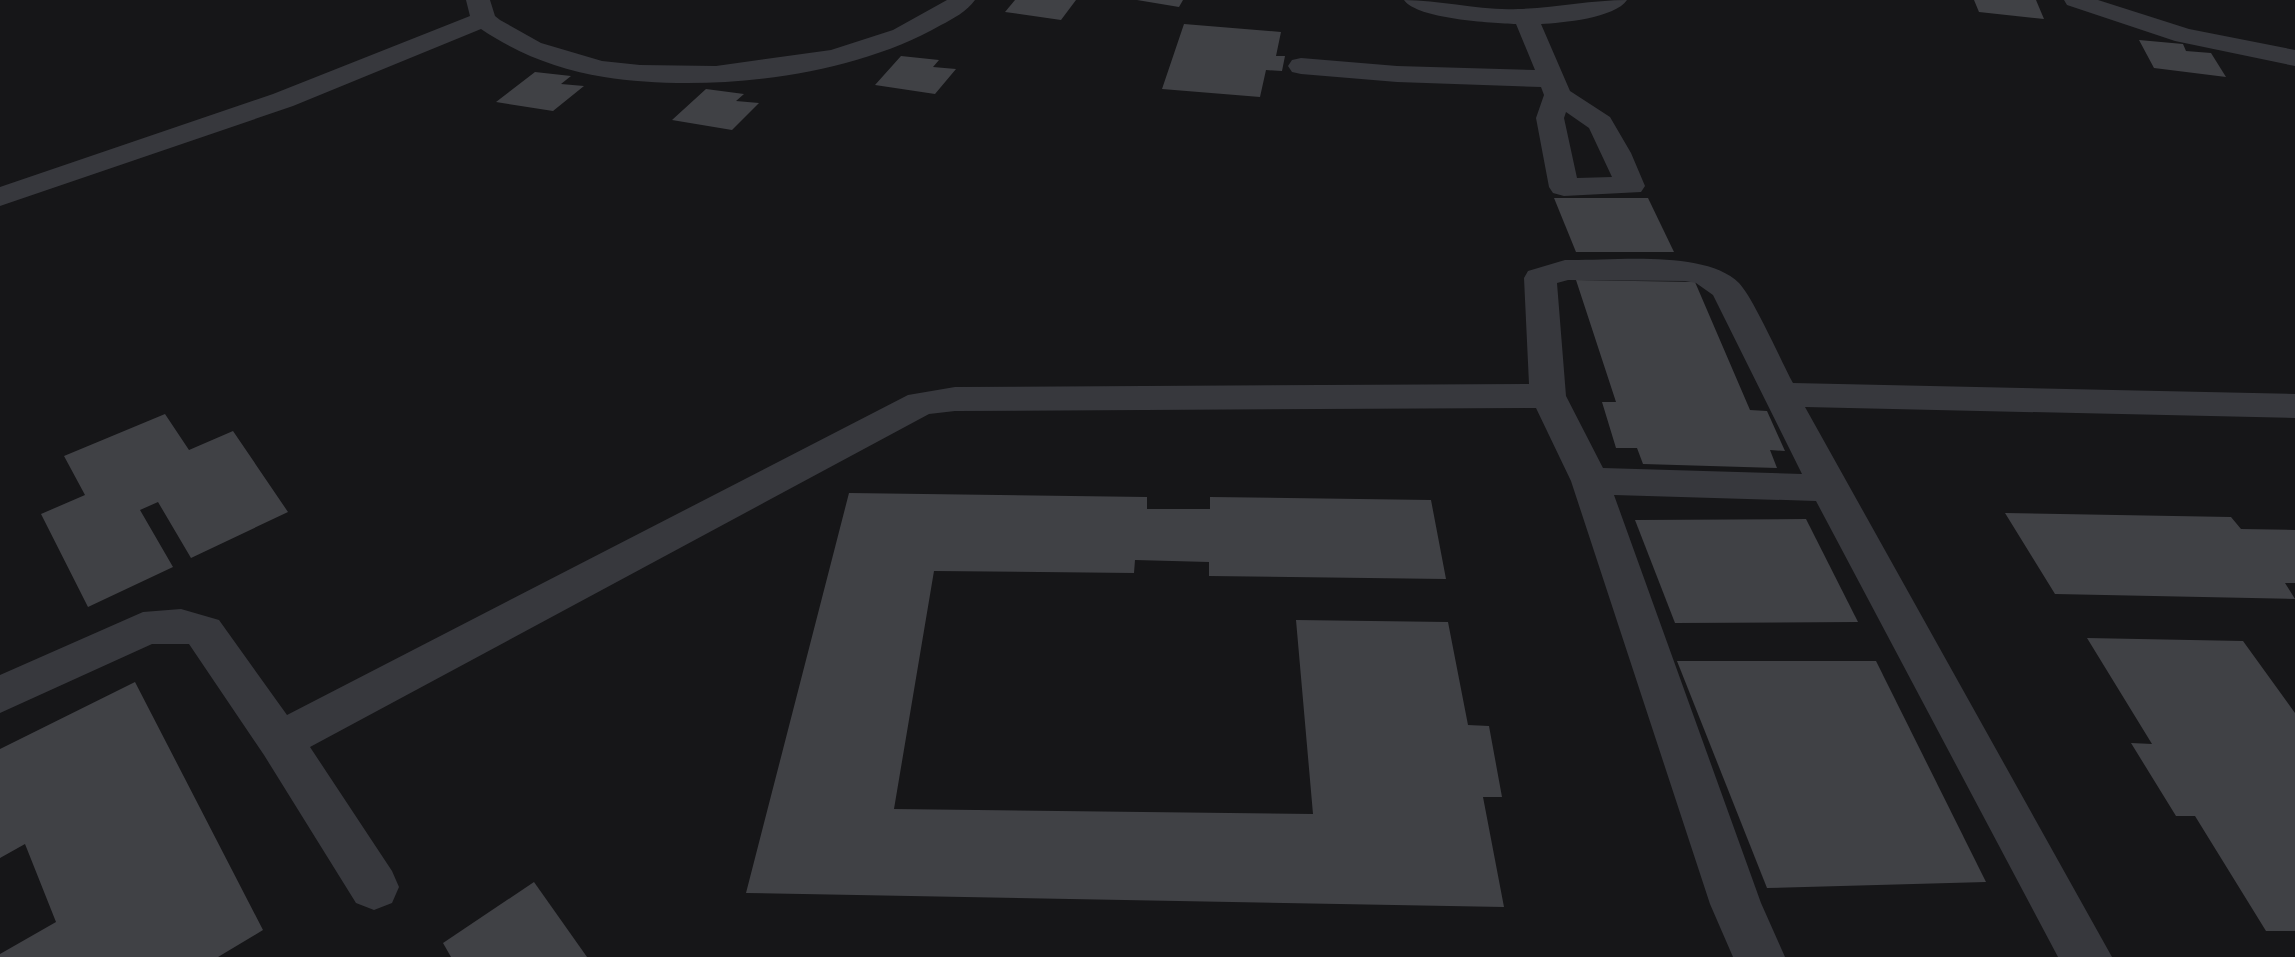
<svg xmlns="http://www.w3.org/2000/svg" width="2295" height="957" font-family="'Open Sans',sans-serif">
  <rect width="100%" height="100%" fill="#161618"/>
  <!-- building -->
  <g fill="#404145">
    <polygon points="1015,0 1076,0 1061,20 1005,12"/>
    <polygon points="1137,0 1183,0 1179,7"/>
    <polygon points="1974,0 2036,0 2044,19 1979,12"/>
    <polygon points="1184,24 1281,32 1276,56 1285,56 1282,71 1266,70 1260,97 1162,89"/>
    <polygon points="2139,40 2183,44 2186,51 2211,53 2226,77 2154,68"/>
    <polygon points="901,56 939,60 933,67 956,69 935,94 875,85"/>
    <polygon points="535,72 571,76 561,84 584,86 553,111 496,102"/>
    <polygon points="706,89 744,94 736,101 759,103 732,130 672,120"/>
    <polygon points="1554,198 1648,198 1674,252 1576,252"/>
    <polygon points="1576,280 1695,282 1750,410 1767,411 1785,451 1770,450 1777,468 1643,464 1637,448 1616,448 1602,402 1616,402"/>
    <polygon points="165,414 189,450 233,431 288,512 191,558 158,502 140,510 173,567 88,607 41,514 85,495 64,456"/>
    <polygon points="849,493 1147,497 1147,509 1210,509 1210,497 1431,500 1446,579 1209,576 1209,562 1135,560 1134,573 934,571 894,809 1313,814 1296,620 1448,622 1468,725 1489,726 1502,797 1483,797 1504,907 746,893"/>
    <polygon points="2005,513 2231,517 2241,529 2295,530 2295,583 2285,583 2295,599 2055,594"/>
    <polygon points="1806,519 1858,622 1675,623 1635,520"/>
    <polygon points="2087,638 2243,641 2295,713 2295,931 2266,931 2195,816 2176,816 2131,743 2152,744"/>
    <polygon points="1677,661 1876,661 1986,882 1767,888"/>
    <polygon points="135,682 263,930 218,957 0,957 0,954 56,922 25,844 0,858 0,749"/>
    <polygon points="534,882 587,957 451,957 443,943"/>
  </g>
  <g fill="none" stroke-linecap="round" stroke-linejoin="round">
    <!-- minor -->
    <g fill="#37383d" fill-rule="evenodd">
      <path d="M466,0H490L495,16L500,20L541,43L602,61L640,65L716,66L831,50L893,30L947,0H975C967,11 953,19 941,25C849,78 707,93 604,77C559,70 518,54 481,29L293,106L0,206V187L273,94L470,16Z"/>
      <path d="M1404,0C1442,0 1480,11 1518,9C1555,8 1591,0 1627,0C1615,18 1562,23 1541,24L1570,91L1610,117L1631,153L1645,186L1641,192L1564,196L1553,193L1549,187L1536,118L1544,95L1541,87L1397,82L1301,74L1292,72L1288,66L1292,60L1301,58L1397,66L1535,70L1516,24C1492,23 1417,19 1404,0ZM1566,112L1589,128L1612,177L1577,178L1564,118Z"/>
      <polygon points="2064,0 2098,0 2189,29 2295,50 2295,66 2175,41 2067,5"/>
      <path d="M1565,260C1611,261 1705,249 1739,283C1754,299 1781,361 1793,383L2295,394V418L1805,407L2112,957H2058L1816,501L1614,495L1761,903L1785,957H1733L1710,904L1571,481L1536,408L955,411L929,414L310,747L392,871L399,887L392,903L374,910L356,903L264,755L189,644H152L0,713V675L143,612L181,609L219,620L287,715L908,395L955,387L1529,384L1524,278L1528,271ZM1568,280L1685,281L1696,283L1713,295L1802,474L1603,468L1566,396L1557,283Z"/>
    </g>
  </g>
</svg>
